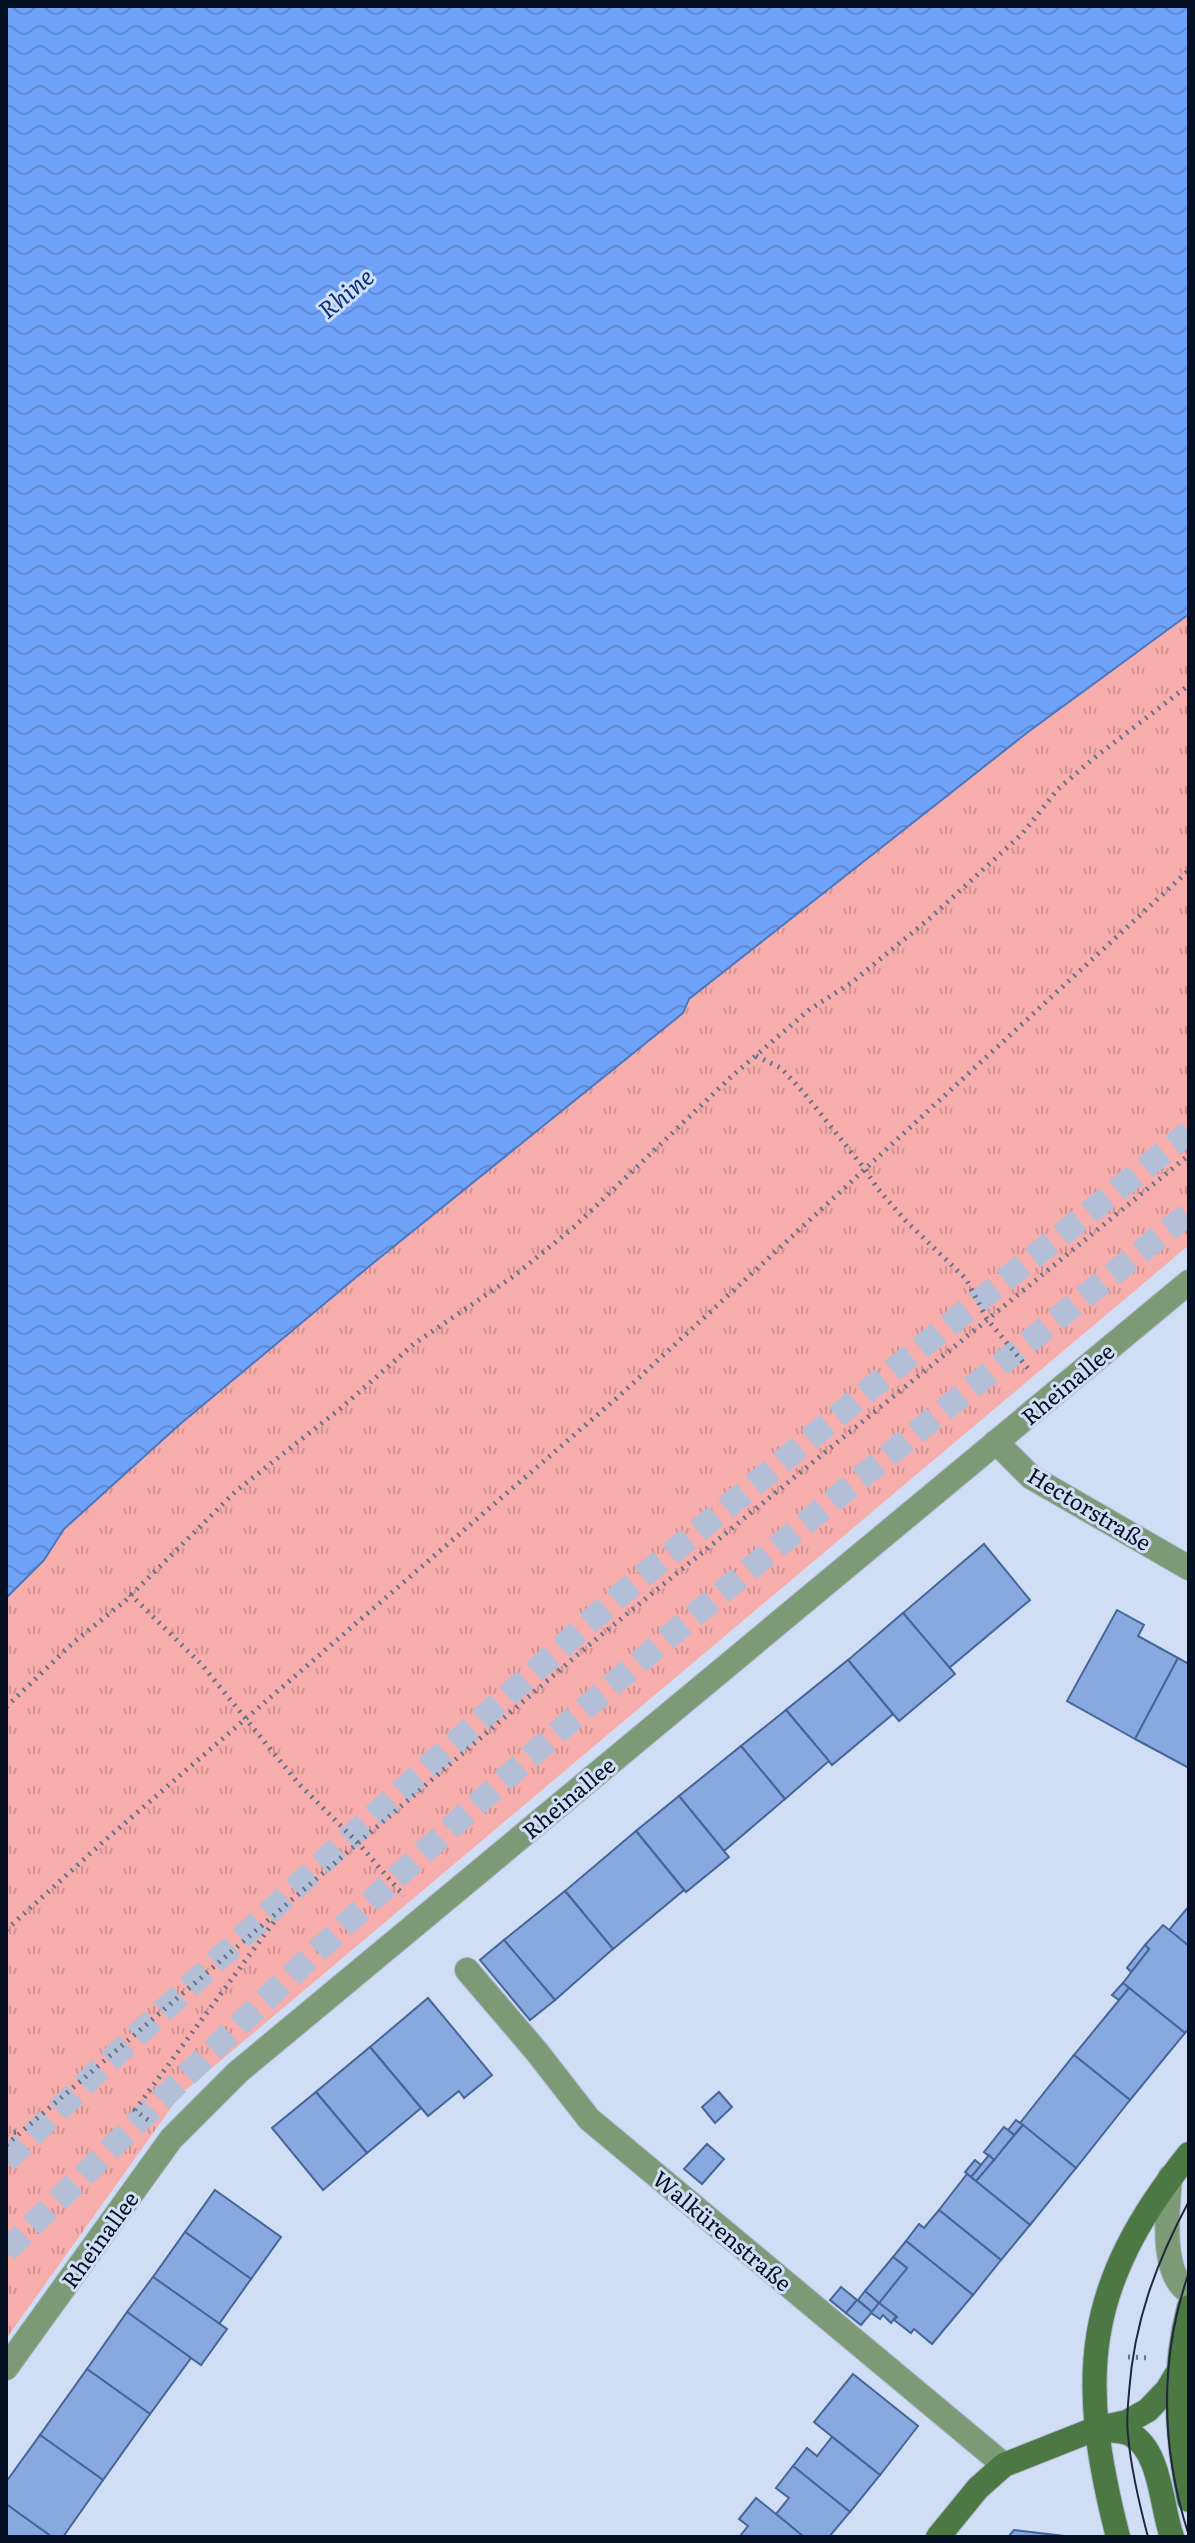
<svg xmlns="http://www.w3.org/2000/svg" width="1195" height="2543" font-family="Literata,serif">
  <defs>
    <pattern id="grass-tufts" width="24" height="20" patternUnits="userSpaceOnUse" patternTransform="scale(2)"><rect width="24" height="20" fill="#f6adab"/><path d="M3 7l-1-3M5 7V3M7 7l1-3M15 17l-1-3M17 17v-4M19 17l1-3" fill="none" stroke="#d19493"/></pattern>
    <pattern id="water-waves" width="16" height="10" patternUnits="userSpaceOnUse" patternTransform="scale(2)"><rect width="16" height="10" fill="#6fa2f9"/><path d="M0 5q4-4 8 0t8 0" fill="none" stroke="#5f8ad5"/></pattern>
  </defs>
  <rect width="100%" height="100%" fill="#d0def5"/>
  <!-- grass -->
  <polygon fill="url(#grass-tufts)" points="1189,614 1189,1245 181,2094 6,2339 6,1598 44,1560 64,1529 179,1425 372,1264 683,1013 689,999 1028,732"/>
  <!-- water -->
  <polygon fill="url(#water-waves)" stroke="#4f76b9" stroke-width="2" points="6,6 1189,6 1189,614 1028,732 689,999 683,1013 372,1264 179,1425 64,1529 44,1560 6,1598"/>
  <!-- building -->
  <g fill="#88a9e0" stroke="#476598" stroke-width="2">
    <polygon points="984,1544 1030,1600 949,1668 903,1613"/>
    <polygon points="1117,1610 1144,1625 1138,1636 1178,1658 1135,1739 1067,1701"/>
    <polygon points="903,1613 955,1674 899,1721 848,1660"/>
    <polygon points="1178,1658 1189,1664 1189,1768 1135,1739"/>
    <polygon points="848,1660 893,1714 832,1765 786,1710"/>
    <polygon points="786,1710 829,1761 785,1799 741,1746"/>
    <polygon points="741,1746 785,1799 724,1851 679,1796"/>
    <polygon points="679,1796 729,1857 686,1892 636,1831"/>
    <polygon points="636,1831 684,1890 613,1949 565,1891"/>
    <polygon points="565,1891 613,1949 555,2000 504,1940"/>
    <polygon points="1189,1906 1189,1946 1169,1930"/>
    <polygon points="1163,1925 1189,1946 1189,2028 1185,2033 1123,1983 1149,1949 1145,1945"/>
    <polygon points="504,1940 555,2000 530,2020 480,1960"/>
    <polygon points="1145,1945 1149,1949 1131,1972 1127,1968"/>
    <polygon points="1123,1983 1129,1988 1119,2000 1112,1995"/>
    <polygon points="1129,1988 1185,2033 1130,2100 1074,2055"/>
    <polygon points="428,1998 492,2075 464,2098 459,2091 428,2116 370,2047"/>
    <polygon points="370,2047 421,2108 367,2153 316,2092"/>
    <polygon points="1074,2055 1130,2100 1076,2168 1020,2123"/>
    <polygon points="316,2092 367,2153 323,2190 272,2128"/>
    <polygon points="719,2092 732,2107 715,2123 702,2107"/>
    <polygon points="1016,2120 1023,2125 1014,2135 1008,2130"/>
    <polygon points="1023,2125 1076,2168 1030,2225 976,2181"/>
    <polygon points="1004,2127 1014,2135 994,2160 984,2152"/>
    <polygon points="707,2144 724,2159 702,2184 684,2169"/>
    <polygon points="989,2155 994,2160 976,2181 971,2177"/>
    <polygon points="975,2160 981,2165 971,2177 965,2172"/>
    <polygon points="967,2174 1030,2225 1001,2260 939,2210"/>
    <polygon points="215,2190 281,2237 251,2279 185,2232"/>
    <polygon points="939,2210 1001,2260 973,2295 906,2241 919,2224 924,2228"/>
    <polygon points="185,2232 251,2279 219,2324 153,2277"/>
    <polygon points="906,2241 973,2295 932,2344 914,2329 911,2333 894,2320 897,2317 879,2303 907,2268 893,2257"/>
    <polygon points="893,2257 907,2268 879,2303 865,2291"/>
    <polygon points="153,2277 227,2329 201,2365 127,2312"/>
    <polygon points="841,2287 857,2300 846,2313 830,2300"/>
    <polygon points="865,2291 879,2303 872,2312 858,2300"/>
    <polygon points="857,2300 872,2312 861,2325 846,2313"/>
    <polygon points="879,2303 896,2316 891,2323 883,2315 880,2319 871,2313"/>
    <polygon points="127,2312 191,2358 150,2414 87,2369"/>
    <polygon points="87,2369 150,2414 103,2480 40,2435"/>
    <polygon points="853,2374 918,2426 880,2475 814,2422"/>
    <polygon points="40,2435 103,2480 63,2537 52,2537 6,2504 6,2482"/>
    <polygon points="832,2437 880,2475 850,2512 793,2466 807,2448 817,2456"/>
    <polygon points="793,2466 850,2512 829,2537 804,2537 776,2514 789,2498 776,2488"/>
    <polygon points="756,2498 776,2514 804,2537 740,2536 748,2526 739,2519"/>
    <polygon points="6,2504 52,2537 6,2537"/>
    <polygon points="1014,2530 1073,2537 1008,2537"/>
  </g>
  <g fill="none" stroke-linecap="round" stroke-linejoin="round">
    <!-- highway-tunnel -->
    <g stroke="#b2bfd6" stroke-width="24" stroke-dasharray="24 12" stroke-linecap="butt">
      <polyline points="6,2161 98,2071 363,1825 615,1599 905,1360 1189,1132"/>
      <path d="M6,2251C203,2057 403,1865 613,1684C802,1523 995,1368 1189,1213"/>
    </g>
    <!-- street casing -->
    <g stroke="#abb9cf" stroke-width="26">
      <g id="street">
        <polyline points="996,1442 1031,1477 1189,1568"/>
        <polyline points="467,1970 537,2052 589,2119 1004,2465"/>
        <path d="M1170,2177C1168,2207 1159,2274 1189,2292"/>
        <polyline points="6,2368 171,2139 238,2072 1189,1282"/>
      </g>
    </g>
    <!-- secondary casing -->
    <g stroke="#abb9cf" stroke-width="26">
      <g id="secondary">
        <path d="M1189,2307C1172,2372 1176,2435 1189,2500"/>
        <path d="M1106,2430C1114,2431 1123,2431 1130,2434C1161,2450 1161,2507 1172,2537"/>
        <polyline points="938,2537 978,2488 1004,2465 1095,2429 1127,2422 1148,2410 1167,2390 1178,2372"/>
        <path d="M1118,2537C1077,2377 1083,2286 1189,2154"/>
      </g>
    </g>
    <!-- path -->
    <g stroke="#677389" stroke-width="5" stroke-dasharray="2 6" stroke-linecap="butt">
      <polyline points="756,1056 781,1068 804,1093 864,1168 878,1189 905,1220 966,1279 987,1319 1031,1372"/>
      <polyline points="130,1594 202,1665 298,1783 359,1844 404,1896"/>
      <polyline points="6,1707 74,1642 124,1602 236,1491 341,1408 415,1343 514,1276 574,1227 732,1076 809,1010 851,983 929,919 1022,834 1058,789 1094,758 1189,685"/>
      <polyline points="6,1930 103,1842 618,1397 1189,870"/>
      <polyline points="148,2120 135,2110 276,1919"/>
      <polyline points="6,2134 21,2131"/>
      <polyline points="6,2145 589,1645 1189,1155"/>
      <polyline points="1128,2357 1150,2358"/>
    </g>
    <!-- street -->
    <use href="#street" stroke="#7b9a75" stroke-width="24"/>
    <!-- secondary -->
    <use href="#secondary" stroke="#4b7843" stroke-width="24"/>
    <!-- tram -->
    <g stroke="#1e293d" stroke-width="2">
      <path d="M1189,2272C1159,2359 1161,2449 1189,2536"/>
      <path d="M1148,2537C1139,2503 1131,2470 1128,2435C1126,2421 1128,2406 1129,2392C1134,2322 1156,2263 1189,2201"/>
    </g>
  </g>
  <g text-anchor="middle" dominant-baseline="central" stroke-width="6" stroke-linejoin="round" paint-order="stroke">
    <!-- street labels -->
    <g font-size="22" fill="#050f23" stroke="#d0def5">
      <text transform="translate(1067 1383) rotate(-40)">Rheinallee</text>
      <text transform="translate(1090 1508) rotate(31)">Hectorstraße</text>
      <text transform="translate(568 1797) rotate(-40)">Rheinallee</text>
      <text transform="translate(723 2230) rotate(40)">Walkürenstraße</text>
      <text transform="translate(99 2239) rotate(-54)">Rheinallee</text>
    </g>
    <!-- water labels -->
    <g font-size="24" font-style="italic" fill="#04327d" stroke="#d0def5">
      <text transform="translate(345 292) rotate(-40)">Rhine</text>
    </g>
  </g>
  <!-- border -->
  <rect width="1195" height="2543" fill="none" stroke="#050f23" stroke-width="16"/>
</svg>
